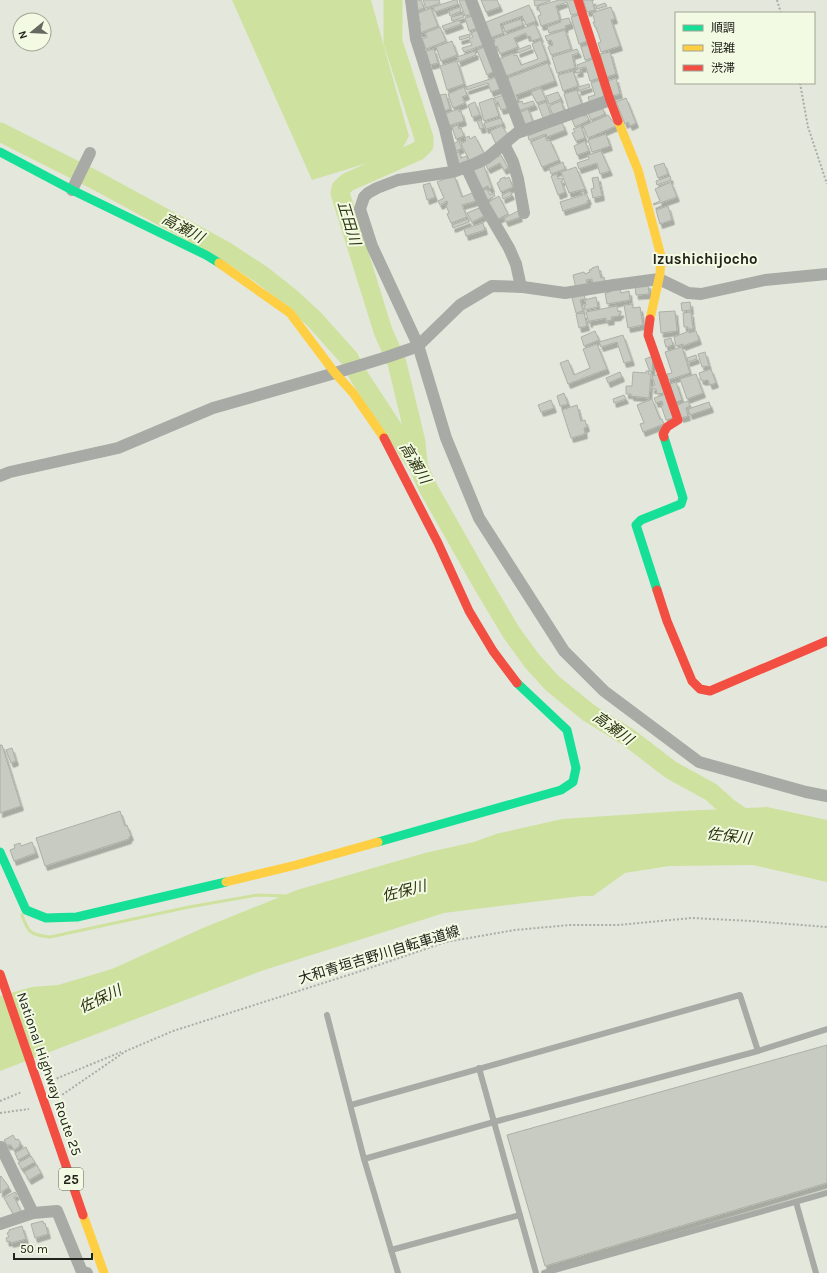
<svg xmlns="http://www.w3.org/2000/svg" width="827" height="1273" font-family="Karla,'Noto Sans JP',sans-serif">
  <defs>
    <filter id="shadow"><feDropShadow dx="2.5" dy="4.5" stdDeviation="0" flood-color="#0004"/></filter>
  </defs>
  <rect width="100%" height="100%" fill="#e4e8dc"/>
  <!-- water -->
  <g fill="#cee19e">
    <polygon points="232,0 371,0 409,136 400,153 312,180"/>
    <polygon points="767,807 827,820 827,882 753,865 669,866 625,873 593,896 582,896 444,913 261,971 0,1071 0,996 32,987 58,985 112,969 203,928 297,890 425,853 474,842 496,834 562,819 680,811"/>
  </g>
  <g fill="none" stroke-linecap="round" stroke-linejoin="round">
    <!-- stream -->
    <path stroke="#cee19e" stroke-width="3" d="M22,915C28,933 31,935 50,937L189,907L258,895L286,896"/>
    <!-- river -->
    <g stroke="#cee19e" stroke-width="19">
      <polyline points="393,0 393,42 424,138 424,145 418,151 348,182 341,188 340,193 383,331 397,363 416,442 418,463"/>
      <polyline points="0,132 95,180 224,250 262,275 290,297 314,319 349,358 360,378 419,468 427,486 483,585 511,632 532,661 553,684 589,713 628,737 671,770 711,792 729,808 751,823"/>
    </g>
  </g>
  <!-- building -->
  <g fill="#c8cbc2" stroke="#acb0a7" filter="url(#shadow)">
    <polygon points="414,0 421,0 424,8 416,11"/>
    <polygon points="423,0 439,0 440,3 426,8"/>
    <polygon points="455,0 457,0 458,4 435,12 433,7"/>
    <polygon points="459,0 467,0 472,14 465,16"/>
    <polygon points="481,0 497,0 500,7 486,12"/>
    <polygon points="534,0 550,0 550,1 535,6"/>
    <polygon points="559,0 575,0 579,13 571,15 567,2 556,6 560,20 541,26 538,16 541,15 538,6"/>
    <polygon points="583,0 594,0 592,1 595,10 587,12"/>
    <polygon points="605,3 607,6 597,9 596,6"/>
    <polygon points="529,5 536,21 526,25 522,16 500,24 503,33 490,38 484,23"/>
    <polygon points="460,7 461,11 450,16 449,11"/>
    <polygon points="611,7 615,19 611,20 620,46 601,52 598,43 601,42 596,27 595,27 593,22 595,22 592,13"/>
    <polygon points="431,8 438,26 420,33 418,26 421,25 416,14"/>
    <polygon points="463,14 464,17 452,21 451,17"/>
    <polygon points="579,15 587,41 579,44 571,17"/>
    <polygon points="472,16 477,28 469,31 465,18"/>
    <polygon points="569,18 571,24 565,26 566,28 549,33 547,27 561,22 560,20"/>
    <polygon points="521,19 523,25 505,32 503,25"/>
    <polygon points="459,20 461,24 444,30 442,26"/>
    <polygon points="535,24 541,38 532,41 530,36 527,37 526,33 514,38 518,47 500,54 497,46 495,47 493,42 495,42 494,39"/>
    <polygon points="440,27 446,41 426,49 422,39 427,37 425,33"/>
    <polygon points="478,30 483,45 464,52 462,48 472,45 469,39 473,37 471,33"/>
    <polygon points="565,30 571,49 551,55 548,47 553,45 551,40 547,41 545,36"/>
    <polygon points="470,34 470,37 460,40 459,37"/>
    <polygon points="541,40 548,60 506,76 499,59 514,53 514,56 517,55 521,65 538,59 532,44"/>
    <polygon points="452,41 457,55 441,61 436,47"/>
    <polygon points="530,45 531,48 518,53 517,50"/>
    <polygon points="588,45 592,58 585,60 581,47"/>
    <polygon points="484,47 494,71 487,75 477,50"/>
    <polygon points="434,49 438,63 430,65 426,51"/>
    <polygon points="577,49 579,53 572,55 575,68 557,73 552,57"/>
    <polygon points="475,51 476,55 459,62 457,57"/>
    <polygon points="610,52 616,74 606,77 600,54"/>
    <polygon points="593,59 599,78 590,81 586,67 580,68 581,72 576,73 575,70 578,69 577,65"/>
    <polygon points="457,61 464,84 447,90 440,66"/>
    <polygon points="548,63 555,81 516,95 518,100 513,102 511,96 514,95 508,78"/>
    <polygon points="573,71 578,86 563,91 558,75"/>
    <polygon points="496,77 500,89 491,92 488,83 467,90 466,87"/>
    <polygon points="616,78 620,94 612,96 608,81"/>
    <polygon points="599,80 604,96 590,104 588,97 595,95 591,83"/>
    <polygon points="589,84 590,87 579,91 578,87"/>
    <polygon points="464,87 467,95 462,97 465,103 453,108 448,94"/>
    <polygon points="541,88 546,100 537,103 531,92"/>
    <polygon points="577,90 582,105 569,110 564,94"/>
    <polygon points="558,92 561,99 549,104 546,96"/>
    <polygon points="446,94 450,109 444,111 440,95"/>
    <polygon points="504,95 508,108 501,110 498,102 496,102 494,98"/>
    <polygon points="493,98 499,116 484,121 479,103"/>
    <polygon points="626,98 636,123 630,126 628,122 625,124 616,102"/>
    <polygon points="522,101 523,104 533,101 535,105 518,111 515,104"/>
    <polygon points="561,101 565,113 554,117 549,106"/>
    <polygon points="475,102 480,115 472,117 468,105"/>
    <polygon points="546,102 551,115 543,118 538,105"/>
    <polygon points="602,107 605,114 591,120 588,113"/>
    <polygon points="459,109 459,112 461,111 464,121 448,126 444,114"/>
    <polygon points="528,109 533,122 524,126 519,113"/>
    <polygon points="582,115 583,116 587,115 589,120 575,127 572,120"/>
    <polygon points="608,115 616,126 588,138 583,126"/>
    <polygon points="501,118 503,124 486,129 484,123"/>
    <polygon points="481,120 484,128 480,129 477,121"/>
    <polygon points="562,122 565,130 547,137 546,134 529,140 528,136"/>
    <polygon points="458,125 459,129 461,128 464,136 456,139 452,127"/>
    <polygon points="502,126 510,138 496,144 490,131"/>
    <polygon points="581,126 585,138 576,141 572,133 575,132 573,129"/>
    <polygon points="606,134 610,146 592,152 588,140"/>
    <polygon points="469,136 470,139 475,136 485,155 471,163 461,144 466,141 465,138"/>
    <polygon points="545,136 547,141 550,140 559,160 542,167 531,142"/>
    <polygon points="461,140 462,141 459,143 462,148 456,151 453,144"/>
    <polygon points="585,141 589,151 577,155 574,146"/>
    <polygon points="601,151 610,171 600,174 597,163 579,169 577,163 589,159 588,155"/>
    <polygon points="459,152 461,158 467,156 468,164 459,166 455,153"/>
    <polygon points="501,155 508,168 504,170 500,163 488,169 485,164"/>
    <polygon points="563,162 565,169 551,174 549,168"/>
    <polygon points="664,163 668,174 658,178 654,166"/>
    <polygon points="484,166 492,188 489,189 488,186 479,190 471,171"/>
    <polygon points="576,167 585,189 569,193 561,172"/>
    <polygon points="557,174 558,179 562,178 563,181 561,181 565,192 558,195 551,176"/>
    <polygon points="454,175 462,197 472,193 476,201 462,205 467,217 451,223 447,214 449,213 446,205 448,204 447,201 440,205 438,201 444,198 437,182"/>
    <polygon points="670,176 671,180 657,185 656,181"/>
    <polygon points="505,177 505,179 509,177 513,187 501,192 497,183 500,181 500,179"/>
    <polygon points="598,177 602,196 593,198 591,189 594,188 592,178"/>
    <polygon points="671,182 677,197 654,205 653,204 660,201 655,189"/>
    <polygon points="430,183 435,197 427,200 423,185"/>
    <polygon points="487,189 490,195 494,193 495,196 483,202 479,193"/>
    <polygon points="510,191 512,195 503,199 502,195"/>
    <polygon points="584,191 585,195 587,195 589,200 587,201 588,203 563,211 560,202 583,195 581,192"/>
    <polygon points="499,196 508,214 496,220 487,203"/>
    <polygon points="668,206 672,220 660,224 656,210"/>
    <polygon points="479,208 484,216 472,222 467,213"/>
    <polygon points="518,211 520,217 506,222 504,218"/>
    <polygon points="468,219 469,222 453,228 452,225"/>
    <polygon points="483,223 485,230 466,236 464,229"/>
    <polygon points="598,266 601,278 604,277 605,282 593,285 592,279 586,280 588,286 576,289 573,275 584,272 585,274 590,272 589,270 592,269 592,268"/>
    <polygon points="648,284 649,294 636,295 635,285"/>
    <polygon points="620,288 621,293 629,291 630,300 607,304 605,293 610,292 610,290"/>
    <polygon points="584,294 585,299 580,300 583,311 576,313 572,298"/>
    <polygon points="596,297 598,307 585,310 584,305 586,305 585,300"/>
    <polygon points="690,302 691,310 682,311 681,303"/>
    <polygon points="633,304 633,308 640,307 643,325 628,328 624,305"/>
    <polygon points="617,306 618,312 621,311 621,314 619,314 619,316 611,317 612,320 606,321 606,318 590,321 590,323 589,323 586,312"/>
    <polygon points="675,311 677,331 661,333 659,312"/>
    <polygon points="691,312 693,329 688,329 688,327 684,327 683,313"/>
    <polygon points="584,313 587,326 579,328 576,314"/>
    <polygon points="595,331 599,340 584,346 581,337"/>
    <polygon points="689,331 689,333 696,331 699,340 683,346 683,344 676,346 674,337"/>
    <polygon points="623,335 632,361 624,363 617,342 601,347 599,342"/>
    <polygon points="671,338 673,345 666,347 664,340"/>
    <polygon points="597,344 607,369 568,384 560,363 568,360 574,375 590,368 583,349"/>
    <polygon points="682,347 690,373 668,380 667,374 672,373 665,352"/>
    <polygon points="705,352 709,366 702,367 698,354"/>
    <polygon points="696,355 697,359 688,362 687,358"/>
    <polygon points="653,356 652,371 650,372 645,359"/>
    <polygon points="711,369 716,383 710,385 708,380 703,381 703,380 701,380 699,373"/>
    <polygon points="646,371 649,371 648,374 651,374 649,398 631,396 631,394 626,394 626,386 632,386 633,372 646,373"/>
    <polygon points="620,372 622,377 608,383 606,378"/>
    <polygon points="660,374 665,393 657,394 656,389 652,389 652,386 655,385 652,376"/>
    <polygon points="696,374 703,393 687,399 680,379"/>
    <polygon points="676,382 682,400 676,402 670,384"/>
    <polygon points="564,393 568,404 560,406 557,396"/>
    <polygon points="666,394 674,418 666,420 661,405 663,405 662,401 656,403 654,398"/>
    <polygon points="624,395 626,399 614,403 613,399"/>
    <polygon points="652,399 660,419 662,419 664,424 643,432 640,424 644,423 637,405"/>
    <polygon points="551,400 554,408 541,412 538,405"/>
    <polygon points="688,401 690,406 686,408 688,416 681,418 677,405"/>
    <polygon points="709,402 711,408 690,415 688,409"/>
    <polygon points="577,405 581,421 585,420 587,427 584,428 585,434 571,438 562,410"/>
    <polygon points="0,745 2,745 21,806 0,813"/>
    <polygon points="12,748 16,761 11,763 6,750"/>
    <polygon points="120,811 125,826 127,825 131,836 129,837 129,839 45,866 36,838"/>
    <polygon points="32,842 36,853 14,861 10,850 15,848 14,845 20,843 21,846"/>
    <polygon points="827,1045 827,1183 545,1266 507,1135"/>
    <polygon points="13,1135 16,1140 18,1139 21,1143 19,1144 20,1146 14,1150 11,1145 7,1145 4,1140"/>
    <polygon points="26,1147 29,1154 18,1160 15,1153"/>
    <polygon points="31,1156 35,1162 22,1169 18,1163"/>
    <polygon points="37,1165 41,1173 29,1180 24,1172"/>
    <polygon points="1,1176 9,1187 0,1193 0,1177"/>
    <polygon points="15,1192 17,1195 14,1197 21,1211 14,1215 4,1198"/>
    <polygon points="43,1221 44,1224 45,1223 48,1234 35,1238 31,1224"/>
    <polygon points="22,1226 26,1239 11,1243 10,1241 7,1242 6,1238 9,1237 7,1233 9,1232 9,1230"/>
  </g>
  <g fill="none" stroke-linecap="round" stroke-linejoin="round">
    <!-- path -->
    <g stroke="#aaaca6" stroke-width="2" stroke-dasharray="2 2" stroke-linecap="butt">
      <polyline points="777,0 781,13"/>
      <polyline points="800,83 808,127 827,184"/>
      <polyline points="53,1080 121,1052"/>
      <polyline points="59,1097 126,1051 173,1031 361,971 446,942 515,930 570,925 618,925 692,918 751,921 827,927"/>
      <polyline points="0,1101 22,1092"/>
      <polyline points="0,1113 29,1109"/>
    </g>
    <!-- lane -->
    <g stroke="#a8aba5" stroke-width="6">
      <polyline points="327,1015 364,1159 398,1273"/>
      <polyline points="479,1068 536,1273"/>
      <polyline points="351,1105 740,995 758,1051"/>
      <polyline points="364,1159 494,1122 758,1051 827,1029"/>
      <polyline points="796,1202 816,1273"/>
      <polyline points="391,1250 520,1215"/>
      <polyline points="544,1273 827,1193"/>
    </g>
    <!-- street -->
    <g stroke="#a8aba5" stroke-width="12">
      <polyline points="411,0 416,39 445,129 455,171"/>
      <polyline points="471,0 522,131"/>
      <polyline points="610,100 517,133 487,158 472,165 452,172 398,180 377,188 368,193 364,197 360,209 372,246 418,345 446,438 479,518 564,651 604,691 699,762 806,792 827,796"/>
      <polyline points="504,144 513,162 518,179 524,213"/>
      <polyline points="466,167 485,207 509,248 516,264 521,287"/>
      <polyline points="72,190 90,153"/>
      <polyline points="0,476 10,472 118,448 213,408 335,373 387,357 413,348 421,343 460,305 492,286 523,287 565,293 614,285 659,279 688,293 701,294 765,280 827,274"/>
      <polyline points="0,1147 1,1147 33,1213 0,1224"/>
      <polyline points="33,1213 57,1211 82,1272 87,1273"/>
    </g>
    <!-- fast -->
    <g stroke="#16e098" stroke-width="9">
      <polyline points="0,152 72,190 206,255 219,263"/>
      <polyline points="657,590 636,525 641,520 681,504 683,498 664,437"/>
      <polyline points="378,842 561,790 573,782 576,768 567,730 517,683"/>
      <polyline points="0,852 26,910 46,918 77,917 226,882"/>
    </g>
    <!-- slow -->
    <g stroke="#ffcf43" stroke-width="9">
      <polyline points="618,121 638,170 661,256 660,274 650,319"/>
      <polyline points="219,263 290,313 335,373 353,393 384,438"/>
      <polyline points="226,882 296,865 378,842"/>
      <polyline points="83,1215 104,1273"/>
    </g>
    <!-- jam -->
    <g stroke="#f24e42" stroke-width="9">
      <polyline points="578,0 610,100 618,121"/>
      <polyline points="650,319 648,335 678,420 667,427 663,434 664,437"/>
      <polyline points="384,438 438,543 469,611 493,651 517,683"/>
      <polyline points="657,590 667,621 692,681 700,689 710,691 827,641"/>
      <polyline points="0,974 83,1215"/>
    </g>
  </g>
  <g text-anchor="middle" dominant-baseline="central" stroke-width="4" stroke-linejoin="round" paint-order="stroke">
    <!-- shield labels -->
    <rect fill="#f3fae4" stroke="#606458" stroke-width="1" x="59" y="1168" width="24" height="22" rx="3"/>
    <g font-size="13" font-weight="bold" fill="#21241c">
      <text x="71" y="1179">25</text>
    </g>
    <!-- street labels -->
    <g font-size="14" fill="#21241c" stroke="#f3fae4">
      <text transform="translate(379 955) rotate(-17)">大和青垣吉野川自転車道線</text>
      <text transform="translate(49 1074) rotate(71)">National Highway Route 25</text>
    </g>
    <!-- water labels -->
    <g font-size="15" font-style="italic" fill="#2b340e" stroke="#f3fae4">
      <text transform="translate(349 223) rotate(73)">正田川</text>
      <text transform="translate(183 228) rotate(28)">高瀬川</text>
      <text transform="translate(415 463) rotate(59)">高瀬川</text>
      <text transform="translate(613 728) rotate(36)">高瀬川</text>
      <text transform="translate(729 836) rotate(7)">佐保川</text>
      <text transform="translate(404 891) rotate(-14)">佐保川</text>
      <text transform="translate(100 999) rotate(-26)">佐保川</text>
    </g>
    <!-- neighbourhood labels -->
    <g font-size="15" font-weight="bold" fill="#21241c" stroke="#f3fae4">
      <text x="705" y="259">Izushichijocho</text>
    </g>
  </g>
  <!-- legend -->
  <rect x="675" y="12" width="140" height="72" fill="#f3fae4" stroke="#9fa494"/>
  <rect x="683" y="25" width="20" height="6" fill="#16e098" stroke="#9fa494"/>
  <text x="711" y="32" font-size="12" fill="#21241c">順調</text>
  <rect x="683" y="45" width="20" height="6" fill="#ffcf43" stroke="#9fa494"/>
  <text x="711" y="52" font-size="12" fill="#21241c">混雑</text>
  <rect x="683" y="65" width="20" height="6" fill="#f24e42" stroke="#9fa494"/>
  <text x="711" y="72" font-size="12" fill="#21241c">渋滞</text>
  <!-- north arrow -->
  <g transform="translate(32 32) rotate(252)"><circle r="19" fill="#f3fae4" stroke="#9fa494"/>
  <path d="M0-3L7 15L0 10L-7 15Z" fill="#65695f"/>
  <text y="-6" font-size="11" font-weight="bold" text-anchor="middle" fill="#21241c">N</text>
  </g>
  <!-- scale -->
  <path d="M14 1253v6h78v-6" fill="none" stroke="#21241c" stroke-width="2"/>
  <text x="20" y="1253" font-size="12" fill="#21241c" stroke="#f3fae4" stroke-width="3" paint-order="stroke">50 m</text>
</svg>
